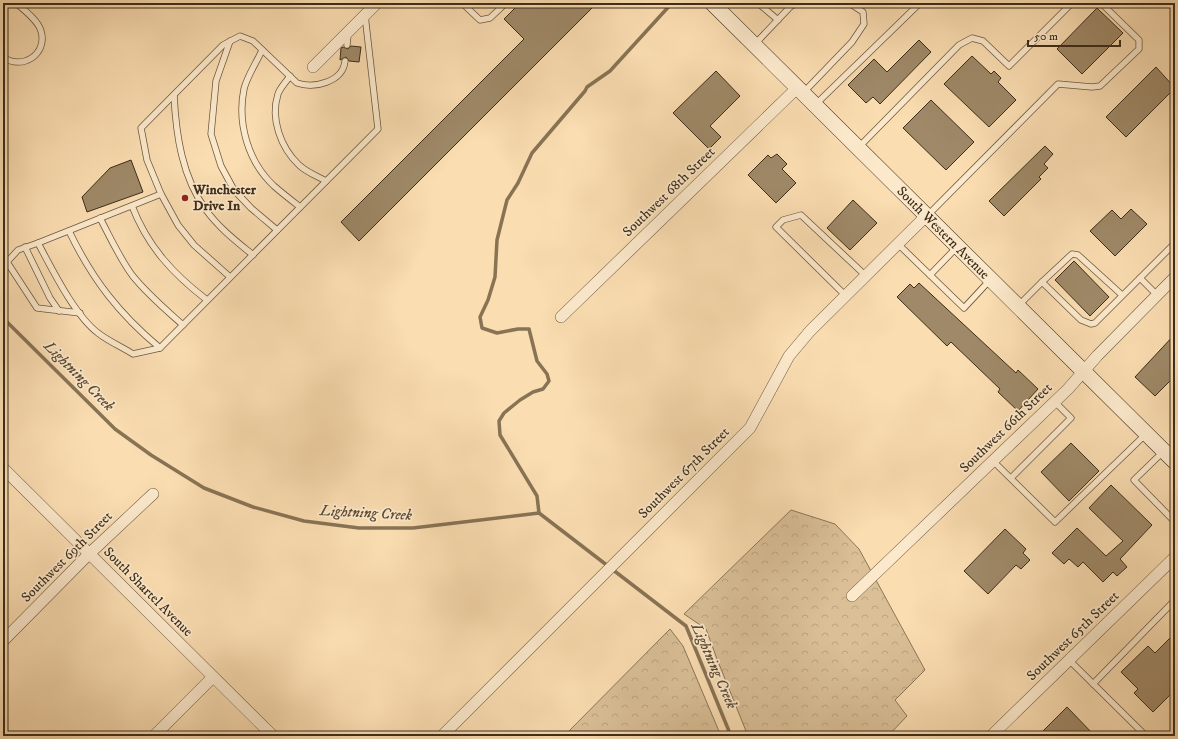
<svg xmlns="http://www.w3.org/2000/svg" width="1178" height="739" font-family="'IM FELL DW Pica',serif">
  <defs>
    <pattern id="forest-crowns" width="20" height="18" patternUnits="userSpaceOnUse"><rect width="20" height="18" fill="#dabf97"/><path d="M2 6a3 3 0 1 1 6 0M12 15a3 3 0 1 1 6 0" fill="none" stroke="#bca482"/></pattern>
  </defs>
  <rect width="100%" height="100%" fill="#faddb1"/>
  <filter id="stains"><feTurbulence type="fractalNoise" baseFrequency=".005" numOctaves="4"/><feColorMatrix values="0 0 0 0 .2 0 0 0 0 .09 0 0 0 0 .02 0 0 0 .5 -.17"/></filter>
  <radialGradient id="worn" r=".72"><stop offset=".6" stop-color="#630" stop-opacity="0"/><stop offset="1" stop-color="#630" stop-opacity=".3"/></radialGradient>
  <!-- forest -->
  <g fill="url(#forest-crowns)" stroke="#8c7658">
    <polygon points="791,510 835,524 859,549 925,670 895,700 907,716 888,736 748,736 717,659 706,629 684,614"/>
    <polygon points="670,629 683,646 721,736 564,736"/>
  </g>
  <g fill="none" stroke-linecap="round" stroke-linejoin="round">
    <!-- stream -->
    <g stroke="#887355" stroke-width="3.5">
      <polyline points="3,318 115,429 151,455 204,488 253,507 304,521 359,528 413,528 539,513 686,626 731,736"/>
      <polyline points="539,513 537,496 500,435 499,421 504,413 520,400 533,392 543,389 549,381 547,374 537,361 529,329 518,329 497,333 482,328 480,317 488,300 495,277 497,240 507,200 518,183 532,153 585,91 587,87 610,71 672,3"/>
    </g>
  </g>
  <!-- building -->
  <g fill="#9f8968" stroke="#3d2d19">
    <polygon points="520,3 597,3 359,241 341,222 524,39 504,19"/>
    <polygon points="1097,8 1123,33 1082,74 1057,49"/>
    <polygon points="919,40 931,52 880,104 873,97 866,103 848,85 874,59 887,72"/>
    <polygon points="351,46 361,47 359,62 349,61 346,57 340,60 341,48 343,47 348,49"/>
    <polygon points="972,56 991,74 994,71 1001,78 998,82 1016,100 989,127 944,84"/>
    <polygon points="1156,67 1175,88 1126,137 1106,117"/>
    <polygon points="716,71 740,96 710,126 721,137 709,149 673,113"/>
    <polygon points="931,100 974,142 946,170 903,128"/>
    <polygon points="1045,146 1053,154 1044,164 1048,168 1039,177 1041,179 1004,216 989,201"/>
    <polygon points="777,154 787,164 782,169 796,183 776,203 748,175 768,155 771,158"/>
    <polygon points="131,160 143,192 87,212 82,197 110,168"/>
    <polygon points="853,200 877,223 850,250 827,228"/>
    <polygon points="1131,209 1147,224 1115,256 1090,231 1112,210 1121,219"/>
    <polygon points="1074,261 1109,297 1090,316 1055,280"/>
    <polygon points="919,283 1016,373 1018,370 1038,389 1018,411 998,392 1000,389 951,342 947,346 897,297 910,284 914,288"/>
    <polygon points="1175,334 1175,376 1155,396 1135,377"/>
    <polygon points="1071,443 1099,471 1069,501 1041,472"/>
    <polygon points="1111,485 1152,525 1120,559 1127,567 1117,576 1113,572 1103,582 1083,562 1078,567 1069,559 1064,564 1052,553 1077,528 1106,556 1123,541 1089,508"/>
    <polygon points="1005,529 1026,549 1023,553 1030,560 1021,569 1016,565 988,594 964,571"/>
    <polygon points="1175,633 1175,690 1153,712 1134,693 1138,689 1121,672 1148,646 1155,653"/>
    <polygon points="1067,707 1095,736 1038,736"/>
  </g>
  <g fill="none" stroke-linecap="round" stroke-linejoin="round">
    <!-- lane casing -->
    <g stroke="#6c593f" stroke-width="7">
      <g id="lane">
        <polyline points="462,3 480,20 490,18 506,3"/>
        <polyline points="758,3 778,20"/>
        <polyline points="230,41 216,81 211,134 221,166 234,190 251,208 277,230"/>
        <polyline points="347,45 348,34"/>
        <polyline points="754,45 790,7 796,3"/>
        <path d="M262,50C257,62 247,76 244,89C237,123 248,162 274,186C282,193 291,200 300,207"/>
        <path d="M3,57C22,71 48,54 41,31C38,20 24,10 16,3"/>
        <path d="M345,61C343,82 314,89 297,83L253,41L240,36L223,45L141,128L147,160L161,194L38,243C52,269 75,316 98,333C108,341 122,347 133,354L160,348L378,129L365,15"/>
        <path d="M290,76C286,82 280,88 278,94C270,119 281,148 299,165C306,172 317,176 326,181"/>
        <polyline points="803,93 852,42 864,24 863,12 849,3"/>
        <path d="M174,95C176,135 182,177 206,210C219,228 236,241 253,255"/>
        <polyline points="815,105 920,3"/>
        <polyline points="858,148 959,45 972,38 983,41 1009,66 1072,3"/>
        <polyline points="161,194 178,225 194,245 230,277"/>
        <path d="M132,206C148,247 173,274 207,300"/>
        <polyline points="928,215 1058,84 1092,87 1100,86 1139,49 1139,40 1101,3"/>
        <path d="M100,218C110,237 119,257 132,275C147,294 165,309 183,325"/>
        <path d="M69,231C92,279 119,314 160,348"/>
        <polyline points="38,243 18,250 7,262 37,308 80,313"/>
        <polyline points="898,244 964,308 990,280"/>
        <polyline points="25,247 50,298 59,311"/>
        <polyline points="930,275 957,247"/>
        <polyline points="1140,278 1157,295"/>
        <polyline points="1042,282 1072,254 1078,255 1122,295"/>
        <polyline points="846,296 776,227 783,220 801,215 866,276"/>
        <polyline points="1018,306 1042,282 1081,320 1091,324 1095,323 1172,246"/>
        <polyline points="1164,451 1134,480 1175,522"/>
        <polyline points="993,461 1055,522 1146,434"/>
        <polyline points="1011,478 1071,418 1055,402"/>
        <polyline points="1069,660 1146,736"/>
        <polyline points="1093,684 1175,600"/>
      </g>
    </g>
    <!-- street casing -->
    <g stroke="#6c593f" stroke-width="12">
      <g id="street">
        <polyline points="313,67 377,3"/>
        <polyline points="561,317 797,88"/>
        <polyline points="3,468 273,736"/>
        <polyline points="852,596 1068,389 1097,356 1175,277"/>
        <polyline points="3,641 89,554 153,494"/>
        <polyline points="154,736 212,678"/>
        <polyline points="442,736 750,428 789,356 810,331 926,216"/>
        <polyline points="991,736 1175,557"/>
      </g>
    </g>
    <!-- secondary casing -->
    <g stroke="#3d2d19" stroke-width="16">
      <polyline id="secondary" points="712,3 1175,462"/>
    </g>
    <!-- lane -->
    <use href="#lane" stroke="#fce9cc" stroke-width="5.5"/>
    <!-- street -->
    <use href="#street" stroke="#fce9cc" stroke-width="11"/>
    <!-- secondary -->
    <use href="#secondary" stroke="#fce9cc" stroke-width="15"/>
  </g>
  <!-- markers -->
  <circle fill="#8f2418" stroke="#fce9cc" stroke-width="1.5" cx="185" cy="198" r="4"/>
  <g text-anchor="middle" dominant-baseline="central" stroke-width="3.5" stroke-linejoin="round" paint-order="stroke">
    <!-- poi labels -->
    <g font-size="14" font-weight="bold" fill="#3d2d19" stroke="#fce9cc" text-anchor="start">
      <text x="193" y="190">Winchester<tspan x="193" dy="16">Drive In</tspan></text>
    </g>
    <!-- street labels -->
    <g font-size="14" fill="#3d2d19" stroke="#fce9cc">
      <text transform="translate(669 192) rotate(-44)">Southwest 68th Street</text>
      <text transform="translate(943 233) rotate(45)">South Western Avenue</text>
      <text transform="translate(1006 428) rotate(-44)">Southwest 66th Street</text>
      <text transform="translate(684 473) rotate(-45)">Southwest 67th Street</text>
      <text transform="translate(67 557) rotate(-45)">Southwest 69th Street</text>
      <text transform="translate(148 592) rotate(45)">South Shartel Avenue</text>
      <text transform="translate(1073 636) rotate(-44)">Southwest 65th Street</text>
    </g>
    <!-- water labels -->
    <g font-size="15" font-style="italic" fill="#5c4a32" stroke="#fce9cc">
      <text transform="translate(79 376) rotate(45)">Lightning Creek</text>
      <text transform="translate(366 513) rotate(3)">Lightning Creek</text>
      <text transform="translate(714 666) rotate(66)">Lightning Creek</text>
    </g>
  </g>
  <!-- margin -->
  <rect width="1178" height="739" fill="none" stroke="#faddb1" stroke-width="16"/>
  <rect x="4" y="4" width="1170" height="731" fill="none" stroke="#3d2d19" stroke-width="2"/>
  <rect x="8" y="8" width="1162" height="723" fill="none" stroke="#3d2d19"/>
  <!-- scale -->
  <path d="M1028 40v6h92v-6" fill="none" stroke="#3d2d19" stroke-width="2"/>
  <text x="1034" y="40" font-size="12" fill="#3d2d19" stroke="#fce9cc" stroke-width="3" paint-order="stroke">50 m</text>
  <rect width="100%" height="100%" filter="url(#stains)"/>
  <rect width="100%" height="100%" fill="url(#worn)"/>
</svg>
